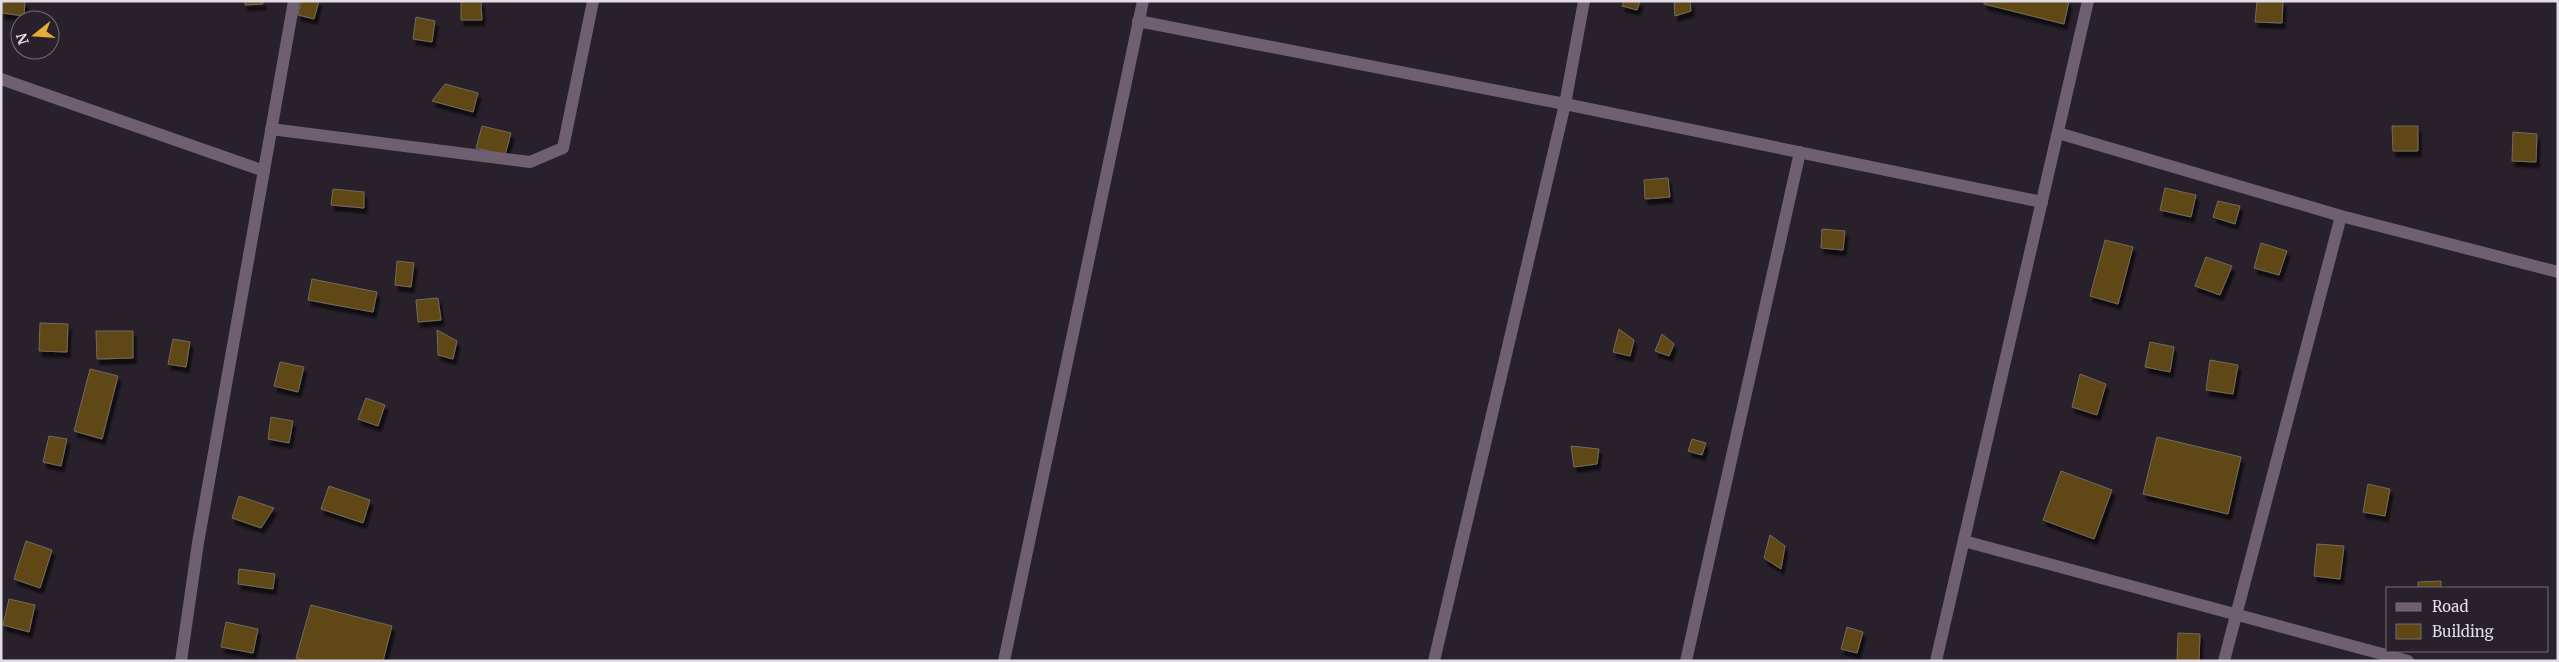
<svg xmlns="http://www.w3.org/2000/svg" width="2559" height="662" font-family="Merriweather,serif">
  <defs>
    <filter id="shadow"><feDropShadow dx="3" dy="5.5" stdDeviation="1" flood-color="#0009"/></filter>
  </defs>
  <rect width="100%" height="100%" fill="#28202a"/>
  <!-- building -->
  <g fill="#5f4613" stroke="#736b5e" filter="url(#shadow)">
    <polygon points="3,1 25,1 24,16 2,13"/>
    <polygon points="245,1 263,1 263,4 245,5"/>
    <polygon points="301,1 319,1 314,19 298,15"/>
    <polygon points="461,1 481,1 482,20 461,20"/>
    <polygon points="1624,1 1640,1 1637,10 1622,6"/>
    <polygon points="1674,1 1690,1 1691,11 1675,16"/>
    <polygon points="1984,1 2069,1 2064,24 1984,4"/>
    <polygon points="2257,1 2283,1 2282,23 2255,22"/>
    <polygon points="416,17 435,21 432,42 413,39"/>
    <polygon points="445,84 478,93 473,112 432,101"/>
    <polygon points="482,126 511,133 505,155 476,148"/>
    <polygon points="2392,126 2418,126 2418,151 2393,151"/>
    <polygon points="2513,132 2537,134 2536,162 2512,161"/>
    <polygon points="1668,178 1670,197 1645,199 1644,180"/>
    <polygon points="2165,188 2196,195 2191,217 2160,210"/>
    <polygon points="333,189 364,192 364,208 331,205"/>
    <polygon points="2218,201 2240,206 2235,224 2213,217"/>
    <polygon points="1822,229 1845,231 1843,250 1821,248"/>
    <polygon points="2105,240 2133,247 2118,304 2090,296"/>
    <polygon points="2261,243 2287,251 2279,275 2254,268"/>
    <polygon points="2206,257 2232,266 2220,295 2195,286"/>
    <polygon points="397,261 414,263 411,287 395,285"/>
    <polygon points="312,279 377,292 373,312 308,300"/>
    <polygon points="438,298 441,320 418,322 416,300"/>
    <polygon points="40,323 68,324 67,352 39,351"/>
    <polygon points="1619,329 1634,340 1630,356 1613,352"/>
    <polygon points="437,330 457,341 453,359 438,355"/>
    <polygon points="96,331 133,331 133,358 97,359"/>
    <polygon points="1662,334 1674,344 1669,356 1655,351"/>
    <polygon points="173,339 190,342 186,367 168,364"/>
    <polygon points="2150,342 2174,347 2170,372 2145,367"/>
    <polygon points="2210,360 2238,365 2233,394 2206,390"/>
    <polygon points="280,362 304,367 298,392 274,386"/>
    <polygon points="90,369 118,376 102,439 74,431"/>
    <polygon points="2080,374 2106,384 2097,415 2072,407"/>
    <polygon points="366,398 385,405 378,426 358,419"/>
    <polygon points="271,417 293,421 289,443 268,439"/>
    <polygon points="49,436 67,439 61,466 43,462"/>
    <polygon points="2157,437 2241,457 2228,514 2143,494"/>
    <polygon points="1692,439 1706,443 1702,455 1688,451"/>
    <polygon points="1571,446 1599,449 1597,464 1574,467"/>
    <polygon points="2061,471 2112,490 2094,539 2043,520"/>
    <polygon points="2368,484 2390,489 2385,516 2363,512"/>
    <polygon points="329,486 370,500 363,523 321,509"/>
    <polygon points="239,496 274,508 261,528 232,518"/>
    <polygon points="1770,535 1785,546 1781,569 1764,558"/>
    <polygon points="26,541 52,550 40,588 14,579"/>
    <polygon points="2317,544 2344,546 2340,579 2314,576"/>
    <polygon points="239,569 275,574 273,589 238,584"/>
    <polygon points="2441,581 2441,588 2418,588 2418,582"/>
    <polygon points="9,599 35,605 29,632 3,625"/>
    <polygon points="311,605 392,626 383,661 307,661 296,658"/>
    <polygon points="226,622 258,629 253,653 221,647"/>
    <polygon points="1847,627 1863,632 1857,653 1841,649"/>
    <polygon points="2178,633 2200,634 2199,661 2177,661"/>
  </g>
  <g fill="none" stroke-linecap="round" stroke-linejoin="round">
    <!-- minor -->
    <g stroke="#6e5f71" stroke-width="12">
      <polyline points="1138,21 1565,104 2042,202"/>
      <polyline points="1,79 264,171"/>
      <polyline points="271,129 530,162 563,148 593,1"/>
      <polyline points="2058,133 2341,216 2558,272"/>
      <polyline points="1964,541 2408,661"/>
      <polyline points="181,661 198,543 294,1"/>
      <polyline points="1004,661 1143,1"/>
      <polyline points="1434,661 1565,104 1584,1"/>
      <polyline points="1686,661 1800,152"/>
      <polyline points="1936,661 2088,1"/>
      <polyline points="2224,661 2341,216"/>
    </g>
  </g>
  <!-- border -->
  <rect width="2559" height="662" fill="none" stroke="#e2dde4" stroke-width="5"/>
  <!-- legend -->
  <rect x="2386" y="587" width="162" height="65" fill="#28202a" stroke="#726c74"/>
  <rect x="2396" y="603" width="25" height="8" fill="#6e5f71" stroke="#726c74"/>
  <text x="2432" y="612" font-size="15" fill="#e2dde4">Road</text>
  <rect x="2396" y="624" width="25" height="15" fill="#5f4613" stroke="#726c74"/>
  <text x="2432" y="637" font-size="15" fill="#e2dde4">Building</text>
  <!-- north arrow -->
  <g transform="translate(35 35) rotate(253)"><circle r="24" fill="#28202a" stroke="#726c74"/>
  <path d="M0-4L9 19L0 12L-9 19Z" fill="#e6ad36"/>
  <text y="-8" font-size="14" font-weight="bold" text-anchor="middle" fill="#e2dde4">N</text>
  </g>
</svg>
